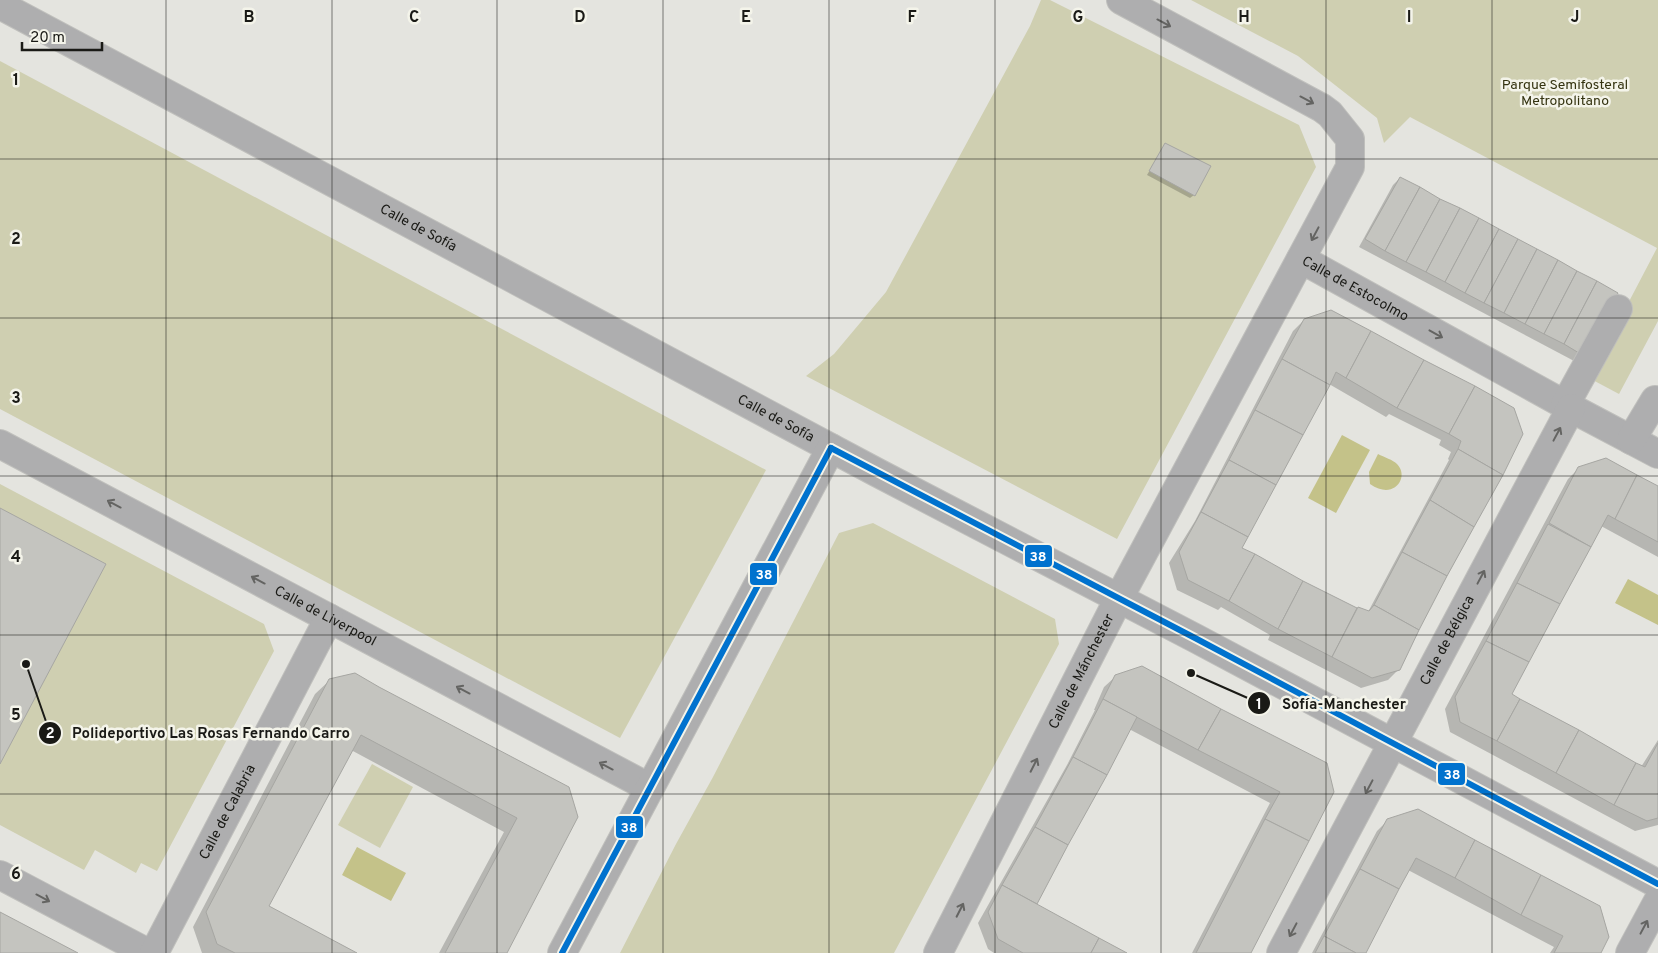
<svg xmlns="http://www.w3.org/2000/svg" width="1658" height="953" font-family="Overpass,sans-serif">
  <rect width="100%" height="100%" fill="#e4e4df"/>
  <!-- green -->
  <g fill="#cfcfb1">
    <polygon points="1041,0 1050,0 1299,125 1316,167 1117,539 806,376 834,354 886,292 1030,26"/>
    <polygon points="1191,0 1658,0 1658,321 1619,394 1589,378 1657,248 1410,117 1384,143 1377,118 1298,56"/>
    <polygon points="0,61 766,470 620,738 0,409"/>
    <polygon points="0,484 264,624 274,651 157,871 141,863 136,873 95,850 84,870 0,825"/>
    <polygon points="873,523 1055,619 1059,644 894,953 620,953 676,844 713,777 839,533"/>
    <polygon points="372,764 413,787 380,848 338,825"/>
  </g>
  <!-- water -->
  <g fill="#c4c289">
    <polygon points="1342,435 1370,450 1336,513 1308,498"/>
    <path d="M1378,454C1384,457 1393,460 1397,464C1410,477 1394,501 1370,484L1369,472Z"/>
    <polygon points="1628,579 1658,595 1658,625 1615,603"/>
    <polygon points="357,847 406,873 391,901 342,875"/>
  </g>
  <!-- shadow -->
  <g fill="#0003" fill-rule="evenodd">
    <polygon points="1165,144 1194,195 1190,198 1147,175"/>
    <polygon points="1400,178 1616,293 1576,362 1359,247 1393,185"/>
    <path d="M1331,311L1502,474L1418,630L1399,669L1388,680L1361,688L1268,640L1270,635L1221,607L1218,610L1177,590L1169,563L1195,521L1293,331L1304,320ZM1329,384L1386,417L1389,414L1441,440L1439,445L1451,452L1448,459L1449,460L1368,612L1359,608L1353,614L1240,548Z"/>
    <polygon points="1579,468 1658,488 1658,557 1601,526 1510,694 1641,767 1658,740 1658,825 1635,831 1450,732 1445,709 1568,479"/>
    <polygon points="1115,677 1326,764 1248,953 1192,953 1270,803 1129,729 1035,904 1125,953 994,953 988,949 978,923 1067,765 1095,710 1094,710 1104,687"/>
    <polygon points="330,680 568,788 506,953 439,953 504,832 351,750 267,907 355,953 202,953 193,927 315,694"/>
    <polygon points="1388,820 1599,953 1550,953 1554,947 1408,870 1364,953 1312,953 1377,831"/>
  </g>
  <!-- building -->
  <g fill="#c4c4bf" stroke="#a6a6a2">
    <polygon points="1165,143 1211,166 1195,196 1149,171"/>
    <polygon points="1400,177 1420,187 1385,251 1365,239"/>
    <polygon points="1420,187 1440,199 1406,262 1385,251"/>
    <polygon points="1440,199 1460,208 1426,272 1406,262"/>
    <polygon points="1460,208 1479,218 1445,282 1426,272"/>
    <polygon points="1479,218 1499,229 1465,293 1445,282"/>
    <polygon points="1499,229 1518,239 1484,303 1465,293"/>
    <polygon points="1518,239 1537,249 1504,313 1484,303"/>
    <polygon points="1537,249 1558,260 1525,324 1504,313"/>
    <polygon points="1558,260 1577,271 1544,334 1525,324"/>
    <polygon points="1577,271 1597,281 1564,344 1544,334"/>
    <polygon points="1597,281 1618,293 1584,356 1564,344"/>
    <polygon points="1331,310 1371,331 1346,378 1336,372 1330,385 1282,359 1304,319"/>
    <polygon points="1371,331 1424,360 1397,408 1346,378"/>
    <polygon points="1282,359 1330,385 1303,435 1255,410"/>
    <polygon points="1424,360 1475,386 1449,434 1397,408"/>
    <polygon points="1475,386 1514,408 1523,434 1503,475 1458,449 1461,441 1449,434"/>
    <polygon points="1255,410 1303,435 1276,485 1229,460"/>
    <polygon points="1458,449 1503,475 1474,527 1430,500"/>
    <polygon points="1606,458 1637,475 1615,519 1608,515 1591,547 1549,523 1578,467"/>
    <polygon points="1229,460 1276,485 1248,537 1201,512"/>
    <polygon points="1637,475 1658,486 1658,542 1615,519"/>
    <polygon points="1430,500 1474,527 1447,576 1402,552"/>
    <polygon points="0,508 106,564 0,764"/>
    <polygon points="1201,512 1248,537 1242,548 1255,554 1229,601 1188,580 1179,552"/>
    <polygon points="1548,524 1591,547 1560,604 1517,583"/>
    <polygon points="1402,552 1447,576 1419,630 1374,605"/>
    <polygon points="1255,554 1303,581 1278,629 1229,601"/>
    <polygon points="1303,581 1357,608 1332,657 1278,629"/>
    <polygon points="1517,583 1560,604 1529,662 1486,641"/>
    <polygon points="1374,605 1419,630 1400,670 1372,678 1332,657 1358,607 1369,611"/>
    <polygon points="1486,641 1529,662 1512,694 1520,699 1497,741 1460,722 1455,697"/>
    <polygon points="1142,666 1221,709 1198,750 1103,699 1115,675"/>
    <polygon points="355,673 379,687 569,787 578,817 507,953 445,953 517,818 361,735 269,906 357,953 235,953 217,944 206,912 329,679"/>
    <polygon points="1103,699 1137,717 1107,775 1073,757"/>
    <polygon points="1520,699 1579,730 1556,773 1497,741"/>
    <polygon points="1221,709 1327,763 1334,792 1309,841 1265,819 1280,792 1198,750"/>
    <polygon points="1579,730 1636,763 1614,805 1556,773"/>
    <polygon points="1658,743 1658,818 1647,821 1614,805 1636,763 1645,767"/>
    <polygon points="1073,757 1107,775 1068,845 1035,827"/>
    <polygon points="1418,809 1475,840 1455,878 1416,858 1399,889 1360,869 1387,819"/>
    <polygon points="1265,819 1309,841 1251,953 1196,953"/>
    <polygon points="1035,827 1068,845 1037,904 1002,885"/>
    <polygon points="1475,840 1541,875 1521,915 1455,878"/>
    <polygon points="1360,869 1399,889 1366,953 1356,953 1324,936"/>
    <polygon points="1541,875 1600,906 1609,937 1601,953 1554,953 1563,936 1521,915"/>
    <polygon points="1002,885 1099,938 1091,953 1023,953 998,939 988,912"/>
    <polygon points="0,912 78,953 0,953"/>
    <polygon points="1324,936 1356,953 1315,953"/>
    <polygon points="1099,938 1127,953 1091,953"/>
  </g>
  <g fill="none" stroke-linecap="round" stroke-linejoin="round">
    <!-- minor casing -->
    <g stroke="#bfbfbc" stroke-width="30">
      <g id="minor">
        <path id="s1" d="M0,5L878,473L1195,638L1658,884"/>
        <path id="s2" d="M1301,259L1571,408L1658,454"/>
        <polyline points="1565,405 1618,309"/>
        <polyline points="1631,440 1655,400 1658,401"/>
        <path id="s3" d="M0,444L650,788"/>
        <polyline points="0,875 148,953"/>
        <path id="s4" d="M154,953L329,618"/>
        <polyline points="562,953 831,448"/>
        <path id="s5" d="M938,953L1119,598L1350,167V139L1330,114L1322,108L1121,0"/>
        <path id="s6" d="M1281,953L1571,408"/>
        <polyline points="1630,953 1658,901"/>
      </g>
    </g>
    <!-- minor -->
    <use href="#minor" stroke="#aeaeaf" stroke-width="28"/>
    <!-- bus-1 casing -->
    <g stroke="#f4f4ea" stroke-width="10">
      <g id="bus-1">
        <polyline points="831,448 1195,638 1658,884"/>
        <polyline points="562,953 831,448"/>
      </g>
    </g>
    <!-- bus-1 -->
    <use href="#bus-1" stroke="#0072ce" stroke-width="6"/>
  </g>
  <!-- one-way arrows -->
  <defs><path id="oneway-shaft" d="M-6 0H5M1.5-3L5.5 0L1.5 3" fill="none" stroke-width="1.6" stroke-linecap="round" stroke-linejoin="round" transform="scale(1.25)"/></defs>
  <g stroke="#646462">
    <use href="#oneway-shaft" transform="translate(1164 23) rotate(28)"/>
    <use href="#oneway-shaft" transform="translate(1307 100) rotate(28)"/>
    <use href="#oneway-shaft" transform="translate(1315 234) rotate(118)"/>
    <use href="#oneway-shaft" transform="translate(1436 334) rotate(29)"/>
    <use href="#oneway-shaft" transform="translate(1557 434) rotate(-62)"/>
    <use href="#oneway-shaft" transform="translate(114 504) rotate(-152)"/>
    <use href="#oneway-shaft" transform="translate(1481 577) rotate(-62)"/>
    <use href="#oneway-shaft" transform="translate(258 580) rotate(-152)"/>
    <use href="#oneway-shaft" transform="translate(463 690) rotate(-152)"/>
    <use href="#oneway-shaft" transform="translate(1034 765) rotate(-63)"/>
    <use href="#oneway-shaft" transform="translate(606 766) rotate(-152)"/>
    <use href="#oneway-shaft" transform="translate(1369 787) rotate(118)"/>
    <use href="#oneway-shaft" transform="translate(43 898) rotate(28)"/>
    <use href="#oneway-shaft" transform="translate(960 910) rotate(-63)"/>
    <use href="#oneway-shaft" transform="translate(1644 927) rotate(-62)"/>
    <use href="#oneway-shaft" transform="translate(1293 930) rotate(118)"/>
  </g>
  <!-- grid -->
  <path fill="none" stroke="#1a1a16" stroke-width="1" stroke-opacity="0.55" d="M166,0V953M332,0V953M497,0V953M663,0V953M829,0V953M995,0V953M1161,0V953M1326,0V953M1492,0V953M0,159H1658M0,318H1658M0,476H1658M0,635H1658M0,794H1658"/>
  <g text-anchor="middle" dominant-baseline="central" stroke-width="5" stroke-linejoin="round" paint-order="stroke">
    <!-- park labels -->
    <g font-size="14" fill="#343310" stroke="#f4f4ea">
      <text x="1565" y="85">Parque Semifosteral<tspan x="1565" dy="16">Metropolitano</tspan></text>
    </g>
    <!-- street labels -->
    <g font-size="14" fill="#1a1a16" stroke="#f4f4ea">
      <text stroke="none"><textPath href="#s1" startOffset="474">Calle de Sofía</textPath></text>
      <text stroke="none"><textPath href="#s2" startOffset="62">Calle de Estocolmo</textPath></text>
      <text stroke="none"><textPath href="#s1" startOffset="879">Calle de Sofía</textPath></text>
      <text stroke="none"><textPath href="#s3" startOffset="368">Calle de Liverpool</textPath></text>
      <text stroke="none"><textPath href="#s6" startOffset="354">Calle de Bélgica</textPath></text>
      <text stroke="none"><textPath href="#s5" startOffset="316">Calle de Mánchester</textPath></text>
      <text stroke="none"><textPath href="#s4" startOffset="159">Calle de Calabria</textPath></text>
    </g>
  </g>
  <g font-size="16" text-anchor="middle" font-weight="bold" fill="#1a1a16" stroke="#f4f4ea" stroke-width="5" stroke-linejoin="round" paint-order="stroke">
    <text x="249" y="22">B</text>
    <text x="414" y="22">C</text>
    <text x="580" y="22">D</text>
    <text x="746" y="22">E</text>
    <text x="912" y="22">F</text>
    <text x="1078" y="22">G</text>
    <text x="1244" y="22">H</text>
    <text x="1409" y="22">I</text>
    <text x="1575" y="22">J</text>
    <text x="16" y="85">1</text>
    <text x="16" y="244">2</text>
    <text x="16" y="403">3</text>
    <text x="16" y="562">4</text>
    <text x="16" y="720">5</text>
    <text x="16" y="879">6</text>
  </g>
  <!-- callouts -->
  <path fill="none" stroke="#1a1a16" stroke-width="2" d="M1191 673L1259 703M26 664L50 733"/>
  <g fill="#1a1a16" stroke="#f4f4ea" stroke-width="2">
    <circle cx="1191" cy="673" r="5"/>
    <circle cx="26" cy="664" r="5"/>
    <circle cx="1259" cy="703" r="12"/>
    <circle cx="50" cy="733" r="12"/>
  </g>
  <g font-size="15" text-anchor="middle" font-weight="bold" fill="#fff">
    <text x="1259" y="709">1</text>
    <text x="50" y="738">2</text>
  </g>
  <g font-size="15" text-anchor="middle" font-weight="bold" fill="#1a1a16" stroke="#f4f4ea" stroke-width="5" stroke-linejoin="round" paint-order="stroke">
    <text x="1344" y="709">Sofía-Manchester</text>
    <text x="211" y="738">Polideportivo Las Rosas Fernando Carro</text>
  </g>
  <g stroke="#f4f4ea" stroke-width="2">
    <rect x="1024" y="544" width="29" height="24" rx="5" fill="#0072ce"/>
    <rect x="749" y="562" width="29" height="24" rx="5" fill="#0072ce"/>
    <rect x="1437" y="762" width="29" height="24" rx="5" fill="#0072ce"/>
    <rect x="615" y="815" width="29" height="24" rx="5" fill="#0072ce"/>
  </g>
  <g font-size="14" text-anchor="middle" font-weight="bold" fill="#fff">
    <text x="1038" y="561">38</text>
    <text x="764" y="579">38</text>
    <text x="1452" y="779">38</text>
    <text x="629" y="832">38</text>
  </g>
  <!-- scale -->
  <path d="M22 42v8h80v-8" fill="none" stroke="#1a1a16" stroke-width="2.5"/>
  <text x="30" y="42" font-size="15" fill="#1a1a16" stroke="#f4f4ea" stroke-width="4" paint-order="stroke">20 m</text>
</svg>
